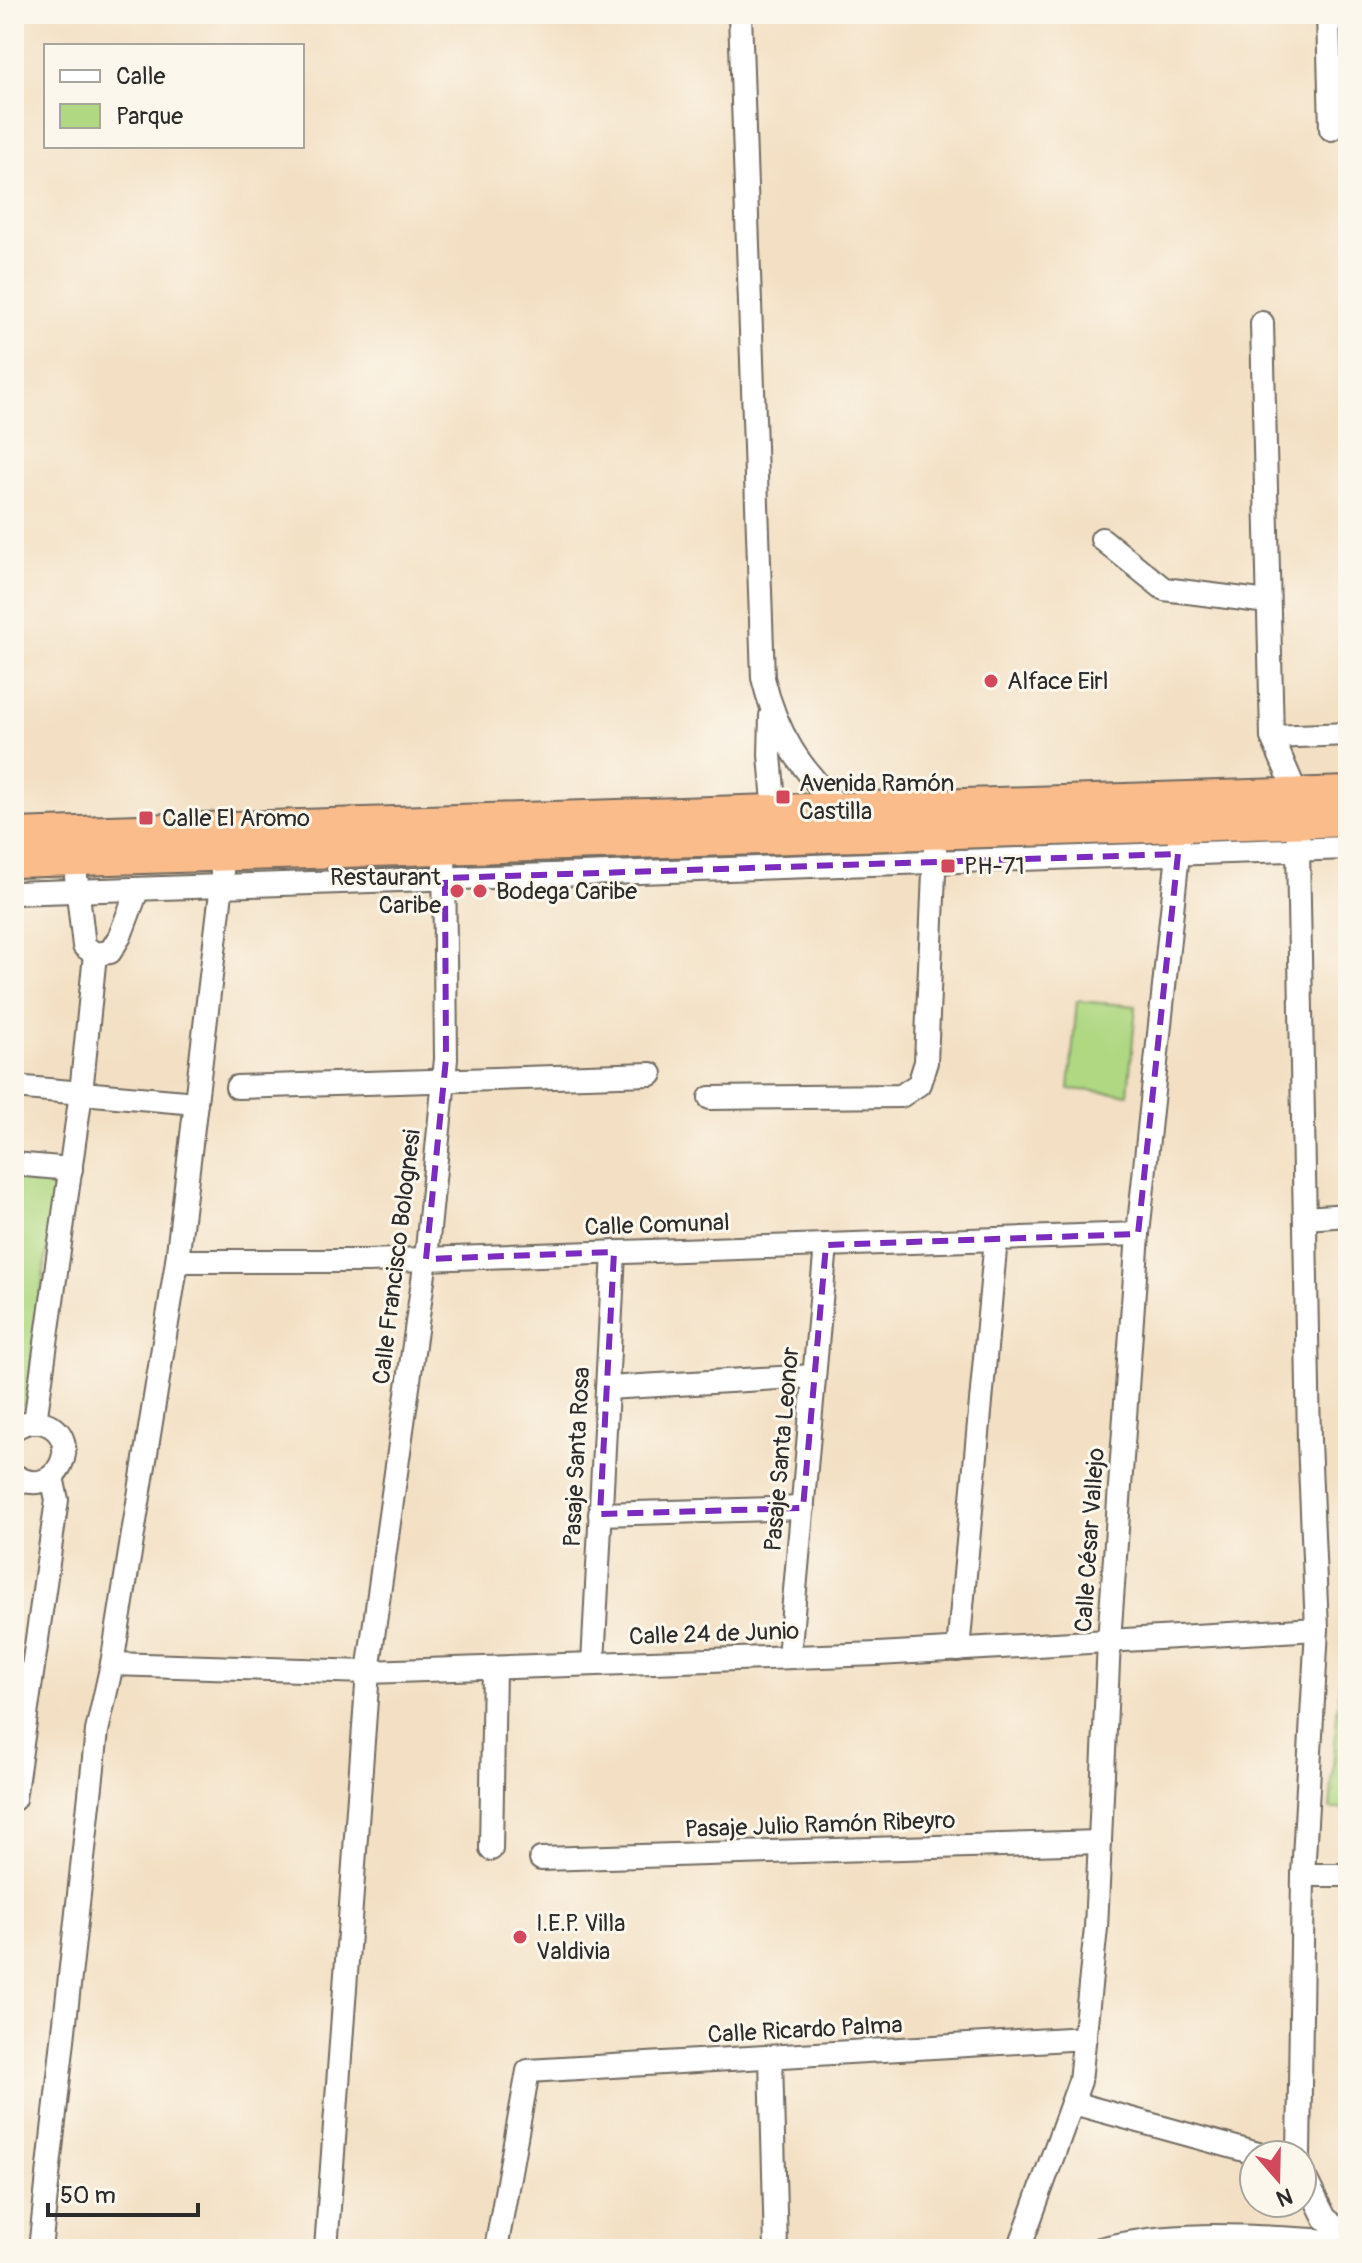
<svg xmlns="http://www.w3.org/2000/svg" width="1362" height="2263" font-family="Pangolin,sans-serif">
  <defs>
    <pattern id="grass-tufts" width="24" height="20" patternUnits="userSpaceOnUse" patternTransform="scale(2)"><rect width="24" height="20" fill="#b0d883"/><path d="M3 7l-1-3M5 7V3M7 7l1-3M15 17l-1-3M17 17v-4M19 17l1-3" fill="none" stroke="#98ba71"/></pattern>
  </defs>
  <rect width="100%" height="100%" fill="#fbf7ec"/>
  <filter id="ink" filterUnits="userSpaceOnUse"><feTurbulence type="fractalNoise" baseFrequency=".0125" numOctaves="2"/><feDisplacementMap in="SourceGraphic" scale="16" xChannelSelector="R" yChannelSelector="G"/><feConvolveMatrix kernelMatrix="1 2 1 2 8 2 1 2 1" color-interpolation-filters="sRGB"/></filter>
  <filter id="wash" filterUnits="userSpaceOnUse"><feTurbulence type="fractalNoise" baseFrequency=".006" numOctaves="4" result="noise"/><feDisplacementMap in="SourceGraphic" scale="32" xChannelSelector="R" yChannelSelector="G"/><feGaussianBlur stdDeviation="1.8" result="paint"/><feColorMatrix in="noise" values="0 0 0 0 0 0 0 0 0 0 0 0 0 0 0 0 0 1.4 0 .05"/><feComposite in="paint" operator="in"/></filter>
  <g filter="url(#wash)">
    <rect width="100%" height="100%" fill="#f3e0c4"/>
    <!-- grass -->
    <polygon fill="url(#grass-tufts)" stroke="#6e8257" stroke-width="2" points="1343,1636 1348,1636 1348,1809 1330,1809"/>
    <!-- green -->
    <g fill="#b0d883" stroke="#6e8257" stroke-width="2">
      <polygon points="1077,1001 1136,1006 1128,1094 1069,1089"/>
      <polygon points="14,1172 57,1177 26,1402 14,1411"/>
    </g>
  </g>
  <g filter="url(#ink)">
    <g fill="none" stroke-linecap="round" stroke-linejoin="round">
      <!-- minor casing -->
      <g stroke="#716a61" stroke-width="26">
        <g id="minor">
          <path d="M740,14L763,678C777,735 800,768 841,809"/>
          <polyline points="1328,14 1331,129"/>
          <polyline points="1262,323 1272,737 1297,795 1309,1441 1317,1629 1303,1875 1299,2155"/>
          <polyline points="1102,539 1164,589 1268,602"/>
          <polyline points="771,716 770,755 776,826"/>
          <polyline points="1272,737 1348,734"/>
          <polyline points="74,859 84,946 95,954 110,952 120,936 137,891"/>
          <polyline points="14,893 1348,848"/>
          <polyline points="14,1087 196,1103"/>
          <polyline points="237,1087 651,1074"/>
          <polyline points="710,1098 901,1096 919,1084 926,1062 935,849"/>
          <polyline points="14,1164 71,1169"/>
          <polyline points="1305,1218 1348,1215"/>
          <polyline points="177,1261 367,1261 1138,1234"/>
          <polyline points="607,1388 814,1376"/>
          <polyline points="35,1422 81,1093 95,954"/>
          <path d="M14,1429C23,1423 33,1420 44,1423C86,1437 56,1504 14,1475"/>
          <polyline points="600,1514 803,1508"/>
          <polyline points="958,1650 996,1239"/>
          <polyline points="789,1657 826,1245"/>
          <polyline points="112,1664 368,1672 878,1654 1317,1629"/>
          <polyline points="593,1664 614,1252"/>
          <polyline points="14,1799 57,1500 52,1477"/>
          <polyline points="491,1849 494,1668"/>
          <polyline points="541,1859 1100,1842"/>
          <polyline points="1303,1875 1348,1875"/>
          <polyline points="771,2059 776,2249"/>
          <polyline points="1073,2103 1262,2155"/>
          <polyline points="1302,2172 1325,2218 1348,2237"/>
          <polyline points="40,2249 97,1731 112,1664 177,1261 222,884 222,853"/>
          <polyline points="326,2249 368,1672 426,1259 446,1059 444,846"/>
          <polyline points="496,2249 528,2071 1085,2038"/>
          <polyline points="1019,2249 1080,2081 1096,1928 1109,1641 1138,1234 1181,825"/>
          <path d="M1100,2249C1181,2228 1266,2238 1348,2242"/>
        </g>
      </g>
      <!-- highway casing -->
      <g stroke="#716a61" stroke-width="36">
        <g id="highway">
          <polyline points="14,835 1348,793"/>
          <polyline points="14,861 1348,820"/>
        </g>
      </g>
      <!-- minor -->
      <use href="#minor" stroke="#fff" stroke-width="22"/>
      <!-- highway -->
      <use href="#highway" stroke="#fabc8b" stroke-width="32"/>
    </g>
  </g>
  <!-- marked area -->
  <path fill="none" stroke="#7b2cbf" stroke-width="6" stroke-dasharray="16 10" stroke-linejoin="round" d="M1178,854L1138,1234L826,1245L803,1508L600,1514L614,1252L426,1259L446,1059L445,878Z"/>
  <!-- markers -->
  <g fill="#d1495b" stroke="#fbf7ec" stroke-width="3">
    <circle cx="991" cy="681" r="8"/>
    <rect x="775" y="789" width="16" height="16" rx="4"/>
    <rect x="138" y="810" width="16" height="16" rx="4"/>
    <rect x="940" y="858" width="16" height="16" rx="4"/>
    <circle cx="457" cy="891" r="8"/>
    <circle cx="480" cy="891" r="8"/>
    <circle cx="520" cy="1937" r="8"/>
  </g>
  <g text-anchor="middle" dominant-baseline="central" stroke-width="6" stroke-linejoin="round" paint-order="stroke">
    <!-- poi labels -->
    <g font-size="24" fill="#2b2b2b" stroke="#fbf7ec" text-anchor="start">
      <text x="1007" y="681">Alface Eirl</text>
      <text x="799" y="783">Avenida Ramón<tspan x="799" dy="28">Castilla</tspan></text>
      <text x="162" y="818">Calle El Aromo</text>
      <text x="964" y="866">PH-71</text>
      <text x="441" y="877" text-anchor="end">Restaurant<tspan x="441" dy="28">Caribe</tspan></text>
      <text x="496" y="891">Bodega Caribe</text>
      <text x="536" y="1923">I.E.P. Villa<tspan x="536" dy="28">Valdivia</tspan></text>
    </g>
    <!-- street labels -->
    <g font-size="24" fill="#2b2b2b" stroke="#fbf7ec">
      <text transform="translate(657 1225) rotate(-2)">Calle Comunal</text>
      <text transform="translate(397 1257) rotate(-83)">Calle Francisco Bolognesi</text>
      <text transform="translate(782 1449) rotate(-85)">Pasaje Santa Leonor</text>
      <text transform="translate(577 1457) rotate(-87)">Pasaje Santa Rosa</text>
      <text transform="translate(1090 1540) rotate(-86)">Calle César Vallejo</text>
      <text transform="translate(714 1634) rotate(-2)">Calle 24 de Junio</text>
      <text transform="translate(820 1825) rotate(-2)">Pasaje Julio Ramón Ribeyro</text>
      <text transform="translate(805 2030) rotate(-3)">Calle Ricardo Palma</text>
    </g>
  </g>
  <!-- margin -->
  <rect width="1362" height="2263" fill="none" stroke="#fbf7ec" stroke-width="48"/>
  <!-- legend -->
  <rect x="44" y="44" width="260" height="104" fill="#fbf7ec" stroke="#a8a59f" stroke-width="2"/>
  <rect x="60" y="70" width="40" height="12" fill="#ffffff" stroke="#a8a59f" stroke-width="2"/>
  <text x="116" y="84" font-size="24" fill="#2b2b2b">Calle</text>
  <rect x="60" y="104" width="40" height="24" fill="#b0d883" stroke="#a8a59f" stroke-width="2"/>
  <text x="116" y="124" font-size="24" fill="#2b2b2b">Parque</text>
  <!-- north arrow -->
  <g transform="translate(1278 2179) rotate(160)"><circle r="38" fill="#fbf7ec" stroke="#a8a59f" stroke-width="2"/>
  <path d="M0-6L14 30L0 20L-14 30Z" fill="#d1495b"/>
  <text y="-12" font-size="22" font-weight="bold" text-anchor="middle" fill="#2b2b2b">N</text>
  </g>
  <!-- scale -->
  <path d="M48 2203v12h150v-12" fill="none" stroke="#2b2b2b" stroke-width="4"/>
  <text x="60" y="2203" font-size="24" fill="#2b2b2b" stroke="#fbf7ec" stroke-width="6" paint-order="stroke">50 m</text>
</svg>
